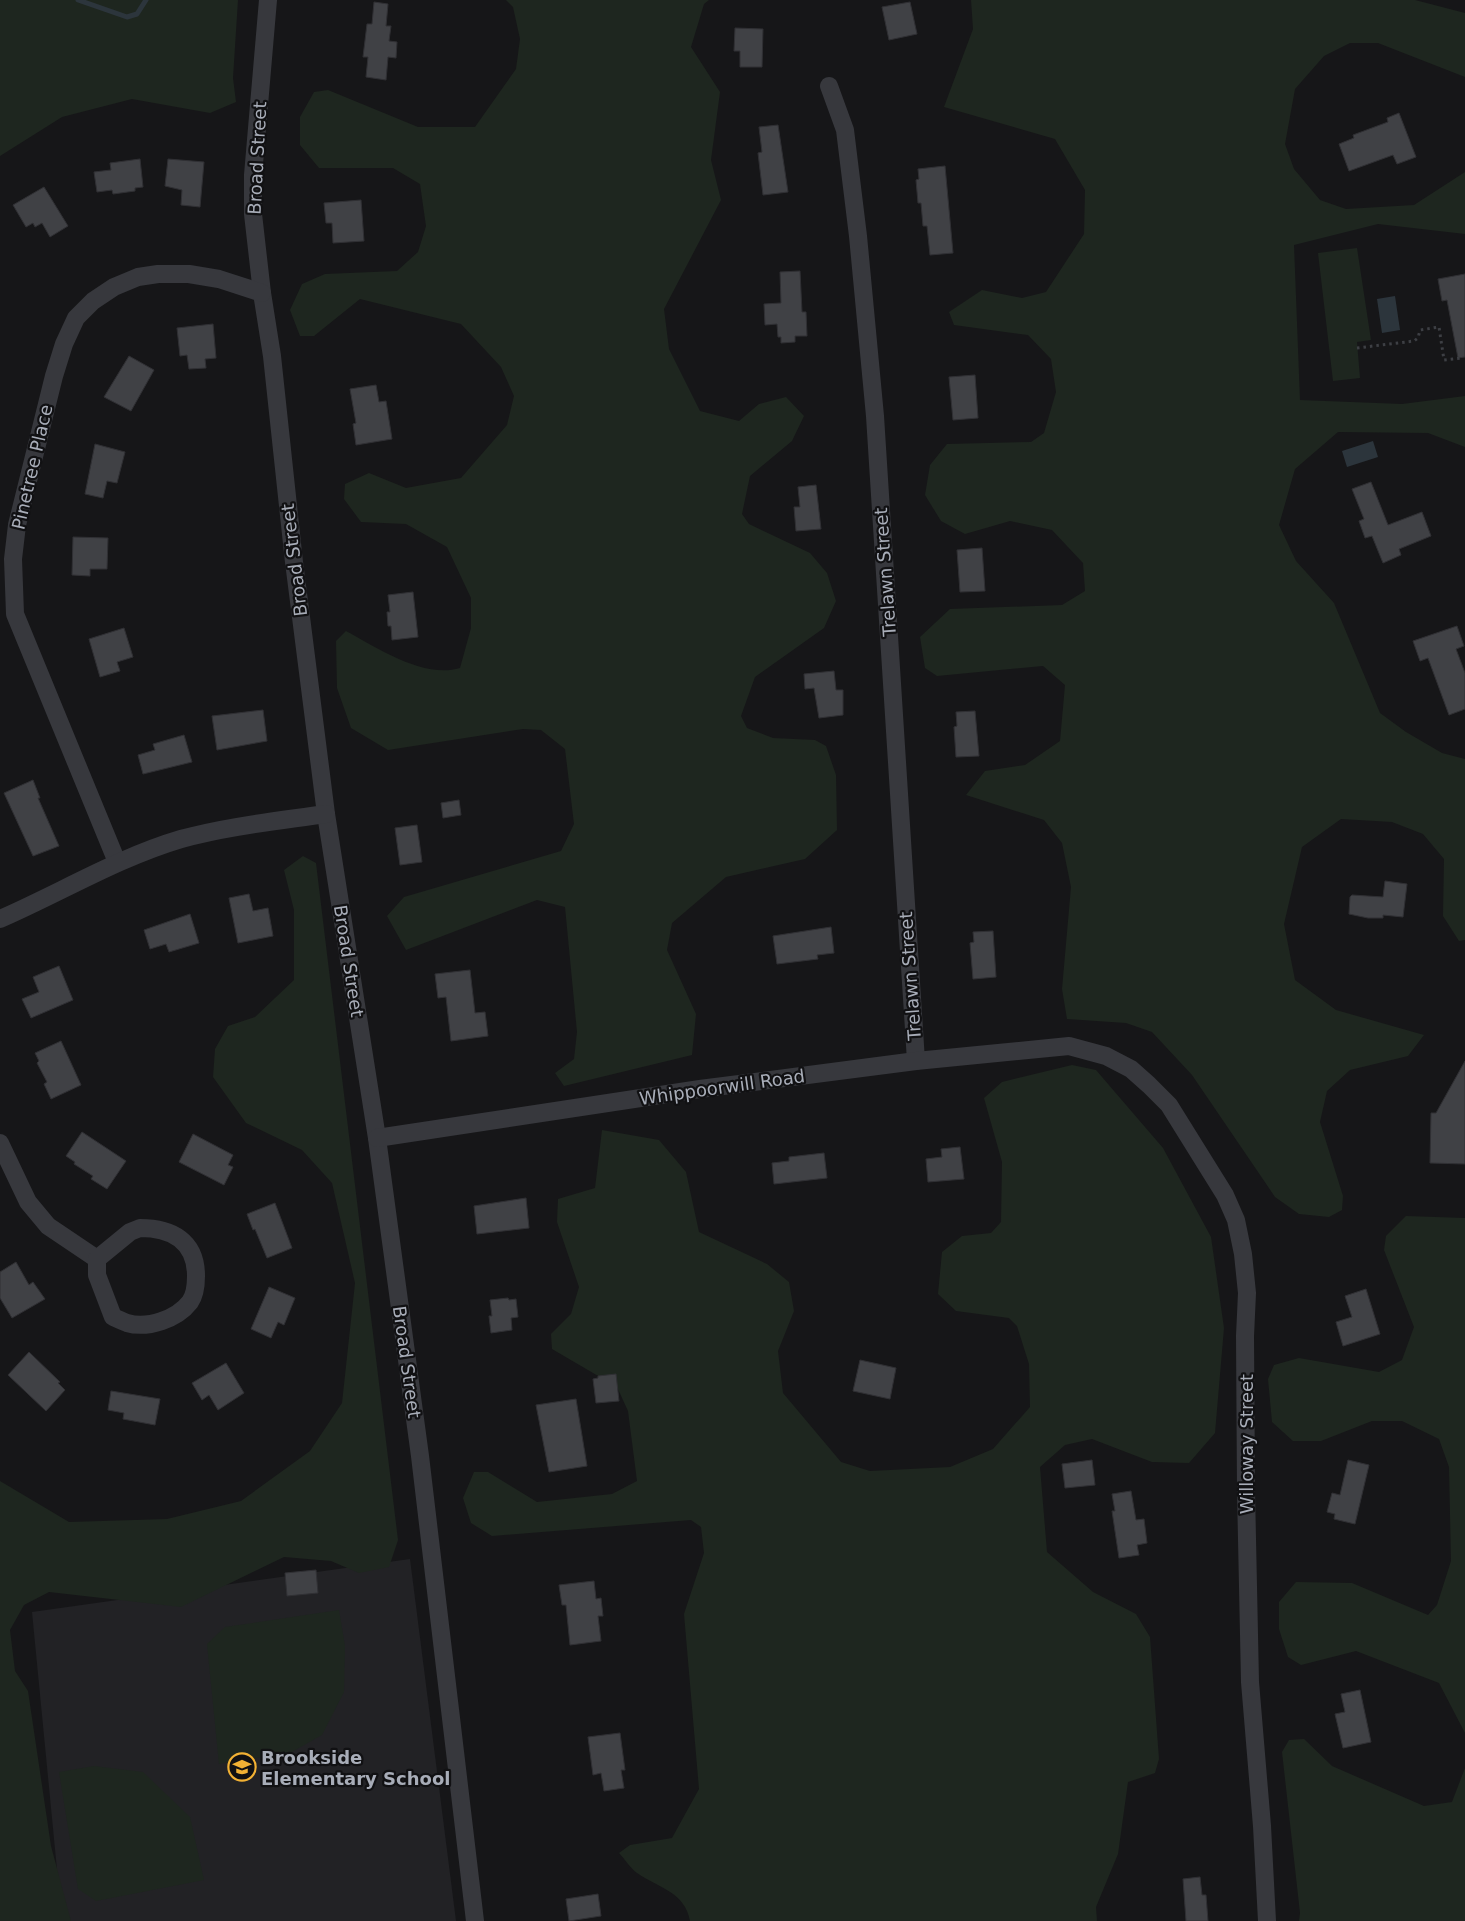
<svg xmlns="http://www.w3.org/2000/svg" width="1465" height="1921" font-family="'DejaVu Sans',sans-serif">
  <rect width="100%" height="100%" fill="#161618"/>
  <!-- built -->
  <polygon fill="#222225" points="410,1559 456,1921 62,1921 32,1612"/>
  <!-- green -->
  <g fill="#1e261f">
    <polygon points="0,0 238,0 233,78 236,102 210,113 132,99 62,117 0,156"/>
    <path d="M506,0H709L704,4L691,47L720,92L711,160L721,200L664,309L669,349L700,411L739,421L759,404L786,397L804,416L792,441L750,476L742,514L749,524L810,553L827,573L836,601L824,628L755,677L741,716L747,728L773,738L815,740L826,746L836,775L837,830L805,859L726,877L672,923L667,950L696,1014L692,1055L564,1086L555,1073L574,1059L577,1032L565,907L537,900L406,950L387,916L404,897L561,851L574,824L565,749L541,730L523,729L388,750L351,728L337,688L336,641L346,631C377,648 424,679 460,668L471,628V598L447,547L406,524L361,522L344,499L345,484L369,473L406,488L461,478L507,425L514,396L501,367L461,324L360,299L314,336H300L290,310L302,284L325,274L397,271L418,252L426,226L420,184L393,168H319L300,145V117L314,92L328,90L418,127H475L516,69L520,39L513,7Z"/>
    <polygon points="971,0 1415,0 1465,13 1465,77 1378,43 1350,43 1324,56 1295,89 1285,144 1294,169 1320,200 1346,209 1414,205 1465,172 1465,234 1378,224 1294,245 1300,400 1402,404 1465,396 1465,447 1428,433 1338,432 1295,469 1279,525 1296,561 1334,603 1380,713 1406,732 1442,753 1465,759 1465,940 1459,941 1443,916 1444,859 1423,834 1392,822 1341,819 1302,847 1284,924 1295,980 1336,1010 1424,1035 1408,1056 1350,1070 1327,1091 1320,1122 1343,1196 1342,1210 1329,1217 1299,1214 1275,1197 1192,1075 1152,1032 1126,1023 1067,1019 1062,989 1071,887 1062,843 1044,820 966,795 985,771 1025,765 1060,741 1065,685 1043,666 937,676 925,668 920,637 950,609 1062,605 1085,591 1083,563 1052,530 1010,521 965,534 941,521 925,495 930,465 947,444 1031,442 1044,433 1056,392 1051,359 1028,335 954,325 949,312 982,290 1022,298 1046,292 1084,234 1085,190 1055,139 944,107 973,29"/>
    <polygon points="1357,248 1371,340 1357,342 1360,378 1333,381 1318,253"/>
    <polygon points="303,856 316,863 398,1540 389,1567 359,1573 331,1561 284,1557 181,1607 49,1592 24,1605 10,1630 15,1671 28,1691 51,1846 71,1921 0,1921 0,1481 69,1522 167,1519 241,1501 310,1451 342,1403 355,1283 332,1183 302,1150 246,1123 213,1077 215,1049 228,1026 255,1017 294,980 294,910 284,870"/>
    <path d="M1072,1065L1096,1070L1163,1148L1211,1237L1224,1328L1215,1433L1189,1463L1152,1462L1092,1439L1065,1445L1040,1467L1047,1552L1093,1592L1136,1614L1150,1637L1159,1759L1155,1773L1128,1782L1118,1854L1096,1907L1097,1921H690C685,1892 659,1888 637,1873C630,1868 625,1859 619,1853L630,1845L672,1838L699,1789L684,1614L704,1553L701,1527L691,1520L492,1536L471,1523L463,1498L474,1472H488L537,1502L612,1494L637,1481L628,1411L617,1387L552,1349L551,1334L571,1314L579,1287L557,1222L558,1199L595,1188L602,1130L659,1140L686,1172L699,1232L767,1264L789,1282L794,1311L778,1351L783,1393L841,1462L870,1471L950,1467L993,1449L1030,1407L1029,1364L1017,1326L1009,1318L956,1311L938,1294L942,1252L962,1236L991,1233L1001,1222L1002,1162L984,1098L1002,1082Z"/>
    <polygon points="1406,1216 1465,1218 1465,1733 1439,1683 1356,1651 1301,1665 1288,1657 1279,1629 1279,1602 1296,1582 1352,1583 1428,1615 1437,1605 1451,1561 1449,1467 1439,1439 1402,1421 1372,1421 1321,1441 1293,1441 1272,1422 1268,1379 1274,1365 1299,1358 1379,1372 1402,1360 1414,1327 1384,1250 1386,1236"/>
    <polygon points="339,1610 345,1646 344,1692 322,1735 290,1753 219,1764 207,1644 225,1627"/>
    <polygon points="1304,1739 1332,1766 1424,1806 1452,1802 1465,1768 1465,1921 1299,1921 1300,1913 1282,1752 1289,1740"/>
    <polygon points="94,1766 143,1772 190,1817 204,1880 96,1901 78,1889 59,1772"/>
  </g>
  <!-- water -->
  <g fill="#2c353c">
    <polygon points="1395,296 1400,330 1382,333 1377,299"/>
    <polygon points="1373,441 1378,457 1347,467 1342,451"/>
  </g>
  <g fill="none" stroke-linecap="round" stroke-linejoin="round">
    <!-- stream -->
    <polyline stroke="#2c353c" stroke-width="5" points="78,0 127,17 137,14 146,0"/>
  </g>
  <!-- building -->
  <g fill="#404145" stroke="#303034">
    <polygon points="374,2 388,4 386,26 391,26 389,41 397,42 396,58 388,57 386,80 366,77 368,57 363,57 367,24 372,24"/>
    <polygon points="910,2 917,34 889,40 882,7"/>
    <polygon points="735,28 763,29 762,67 740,67 740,51 734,51"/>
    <polygon points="1399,113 1416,157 1397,164 1393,155 1349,171 1339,144 1354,138 1353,135 1388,122 1387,118"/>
    <polygon points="778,125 788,192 763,195 758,153 762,152 759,127"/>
    <polygon points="140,159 143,187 135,188 135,191 113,194 112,190 97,192 94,172 111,170 110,163"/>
    <polygon points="168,159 204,162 200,207 181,205 182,190 165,186"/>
    <polygon points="945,166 953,253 930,255 927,226 923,226 921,203 918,203 916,180 919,179 918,169"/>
    <polygon points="44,187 68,226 50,237 42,223 35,227 33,223 26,227 13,205"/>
    <polygon points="361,200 364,241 333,243 332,223 326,223 324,203"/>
    <polygon points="800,271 802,312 806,312 807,336 795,336 795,342 781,343 781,337 778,337 777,324 765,325 764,304 781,303 780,272"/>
    <polygon points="1465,274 1465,357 1458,358 1447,300 1442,301 1438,279"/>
    <polygon points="213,324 216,358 205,359 206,368 189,369 187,355 180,356 177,328"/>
    <polygon points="129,356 154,370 131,411 104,397"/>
    <polygon points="975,375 978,418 953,420 949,377"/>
    <polygon points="376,385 379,402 386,401 392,439 356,445 353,424 356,423 350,389"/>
    <polygon points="95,444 125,452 117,483 107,481 103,498 85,494"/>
    <polygon points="1371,482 1388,525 1422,512 1431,536 1399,549 1401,555 1383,563 1372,536 1365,538 1359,521 1364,519 1352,489"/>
    <polygon points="816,485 821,529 796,531 794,507 800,507 798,487"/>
    <polygon points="73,537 108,538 107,569 90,569 90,576 72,575"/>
    <polygon points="982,548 985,591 960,592 957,550"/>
    <polygon points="413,592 418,637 392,640 391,626 388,626 387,612 390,612 388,595"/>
    <polygon points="1457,626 1464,646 1456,649 1465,673 1465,709 1449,715 1428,658 1420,661 1413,641"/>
    <polygon points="124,628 133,657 117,662 120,671 100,677 89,639"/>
    <polygon points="834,671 836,690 843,690 843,715 819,718 814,688 805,689 804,674"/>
    <polygon points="263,710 267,741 217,750 212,716"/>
    <polygon points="975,711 979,756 956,757 954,727 957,726 956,712"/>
    <polygon points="184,735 192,762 143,774 138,755 155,750 153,744"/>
    <polygon points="33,780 40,798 38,798 59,846 33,856 4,793"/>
    <polygon points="459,800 461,815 443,818 441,803"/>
    <polygon points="417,825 422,862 400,865 395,828"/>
    <polygon points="1385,881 1407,884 1403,917 1383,915 1383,918 1368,918 1349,914 1350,897 1352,895 1383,897"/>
    <polygon points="249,894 253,911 268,908 273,936 238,943 229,898"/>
    <polygon points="190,914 199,943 169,952 166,944 150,949 144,930"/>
    <polygon points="831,927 834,953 817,955 818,959 777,964 773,936"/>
    <polygon points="993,931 996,977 973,979 970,943 974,942 973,932"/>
    <polygon points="59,966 73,1000 31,1018 22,999 39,992 33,977"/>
    <polygon points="470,970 475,1013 485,1012 488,1036 451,1041 446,997 438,998 435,974"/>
    <polygon points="61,1041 81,1085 51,1099 44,1084 47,1082 37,1063 39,1061 35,1053"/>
    <polygon points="1465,1061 1465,1164 1430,1163 1431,1113 1436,1113"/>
    <polygon points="82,1132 126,1161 107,1189 91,1179 93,1176 74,1164 75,1162 66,1156"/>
    <polygon points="193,1134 233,1155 228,1165 233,1167 224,1185 179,1162"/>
    <polygon points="960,1147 964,1179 928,1182 926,1159 942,1157 941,1149"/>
    <polygon points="824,1153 827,1178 774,1184 772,1163 789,1161 789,1157"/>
    <polygon points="526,1198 529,1228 477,1234 474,1206"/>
    <polygon points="275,1203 292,1248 267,1258 255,1229 253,1230 247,1214"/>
    <polygon points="16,1262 29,1285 33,1282 45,1299 12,1318 0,1298 0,1272"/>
    <polygon points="269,1287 295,1298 284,1325 278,1322 271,1338 251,1329"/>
    <polygon points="1366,1289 1380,1334 1343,1346 1336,1322 1352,1317 1345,1296"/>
    <polygon points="508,1298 509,1300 516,1299 518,1317 511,1318 512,1330 491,1333 489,1316 492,1316 490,1300"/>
    <polygon points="29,1352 60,1382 58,1383 65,1390 46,1411 8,1375"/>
    <polygon points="860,1360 896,1368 890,1399 853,1391"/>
    <polygon points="226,1363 244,1393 218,1410 209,1395 202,1400 192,1383"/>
    <polygon points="616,1374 619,1401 596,1403 593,1379 598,1378 598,1376"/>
    <polygon points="111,1391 160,1399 155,1425 123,1419 124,1413 108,1410"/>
    <polygon points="576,1399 587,1466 549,1472 536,1405"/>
    <polygon points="1092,1460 1095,1485 1065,1488 1062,1464"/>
    <polygon points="1348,1460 1369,1465 1355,1524 1334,1519 1335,1514 1327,1512 1332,1493 1340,1495"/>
    <polygon points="1131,1491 1136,1520 1144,1519 1147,1543 1137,1545 1139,1555 1119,1558 1112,1511 1115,1511 1112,1494"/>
    <polygon points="316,1570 318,1593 287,1596 285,1573"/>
    <polygon points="594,1581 596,1599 601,1598 603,1616 598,1616 601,1641 570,1645 566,1605 562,1605 559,1585"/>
    <polygon points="1360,1690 1371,1742 1343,1748 1335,1714 1345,1712 1341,1694"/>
    <polygon points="620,1733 625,1770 621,1770 624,1788 604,1791 601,1773 593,1775 588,1737"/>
    <polygon points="1200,1877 1202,1895 1206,1895 1208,1921 1186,1921 1183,1879"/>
    <polygon points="598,1894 601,1916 569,1921 566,1899"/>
  </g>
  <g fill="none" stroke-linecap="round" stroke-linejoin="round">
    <!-- path -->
    <polyline stroke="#3d3f44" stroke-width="3" stroke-dasharray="2.5 4" stroke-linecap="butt" points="1357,348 1414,341 1418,338 1420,330 1439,327 1444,360 1463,358"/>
    <!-- minor -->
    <g stroke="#37383d" stroke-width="18">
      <polyline points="268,0 253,175 253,214 262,293 272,356 294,562 326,814 377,1138 420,1456 475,1921"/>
      <polyline points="829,86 845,130 858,236 875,416 916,1061"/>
      <polyline points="117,862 15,614 13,559 17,525 54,376 64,344 76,318 93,301 114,287 138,277 158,274 189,274 219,279 262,293"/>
      <path d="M0,919C60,893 117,858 181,839C228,826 278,821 326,814"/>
      <polyline points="377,1138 700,1089 916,1061 1069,1046 1106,1056 1131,1069 1149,1085 1169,1105 1225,1195 1236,1220 1243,1254 1247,1293 1245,1336 1246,1491 1250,1682 1262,1826 1267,1921"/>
      <polyline points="0,1143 28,1202 48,1226 97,1259"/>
      <path d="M140,1228C172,1228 196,1241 196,1276C196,1285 195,1295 190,1302C177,1319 148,1329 127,1323C122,1321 118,1319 113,1317L97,1275V1259L130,1232Z"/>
    </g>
  </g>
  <!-- icons -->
  <defs>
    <g id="school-ring" transform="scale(1.4375)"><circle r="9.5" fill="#111113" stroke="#f2b134" stroke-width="1.5"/><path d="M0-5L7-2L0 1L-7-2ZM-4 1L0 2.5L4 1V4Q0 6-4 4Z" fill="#f2b134"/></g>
  </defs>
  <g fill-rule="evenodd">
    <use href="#school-ring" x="242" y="1767"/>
  </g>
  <g text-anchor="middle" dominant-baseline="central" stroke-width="4.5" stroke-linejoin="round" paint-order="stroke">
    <!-- street labels -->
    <g font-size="18" fill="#a8adb8" stroke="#111113">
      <text transform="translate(257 158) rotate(-87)">Broad Street</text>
      <text transform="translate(32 467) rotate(-77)">Pinetree Place</text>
      <text transform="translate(294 560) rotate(-97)">Broad Street</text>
      <text transform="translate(885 572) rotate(-94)">Trelawn Street</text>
      <text transform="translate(349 961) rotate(81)">Broad Street</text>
      <text transform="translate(910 976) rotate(-94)">Trelawn Street</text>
      <text transform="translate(722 1087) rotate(-8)">Whippoorwill Road</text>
      <text transform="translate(407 1362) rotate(82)">Broad Street</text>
      <text transform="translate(1246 1444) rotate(-90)">Willoway Street</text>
    </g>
    <!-- poi labels -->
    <g font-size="18" font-weight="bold" fill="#a8adb8" stroke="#111113" text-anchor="start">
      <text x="261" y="1757">Brookside<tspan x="261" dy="21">Elementary School</tspan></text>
    </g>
  </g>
</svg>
